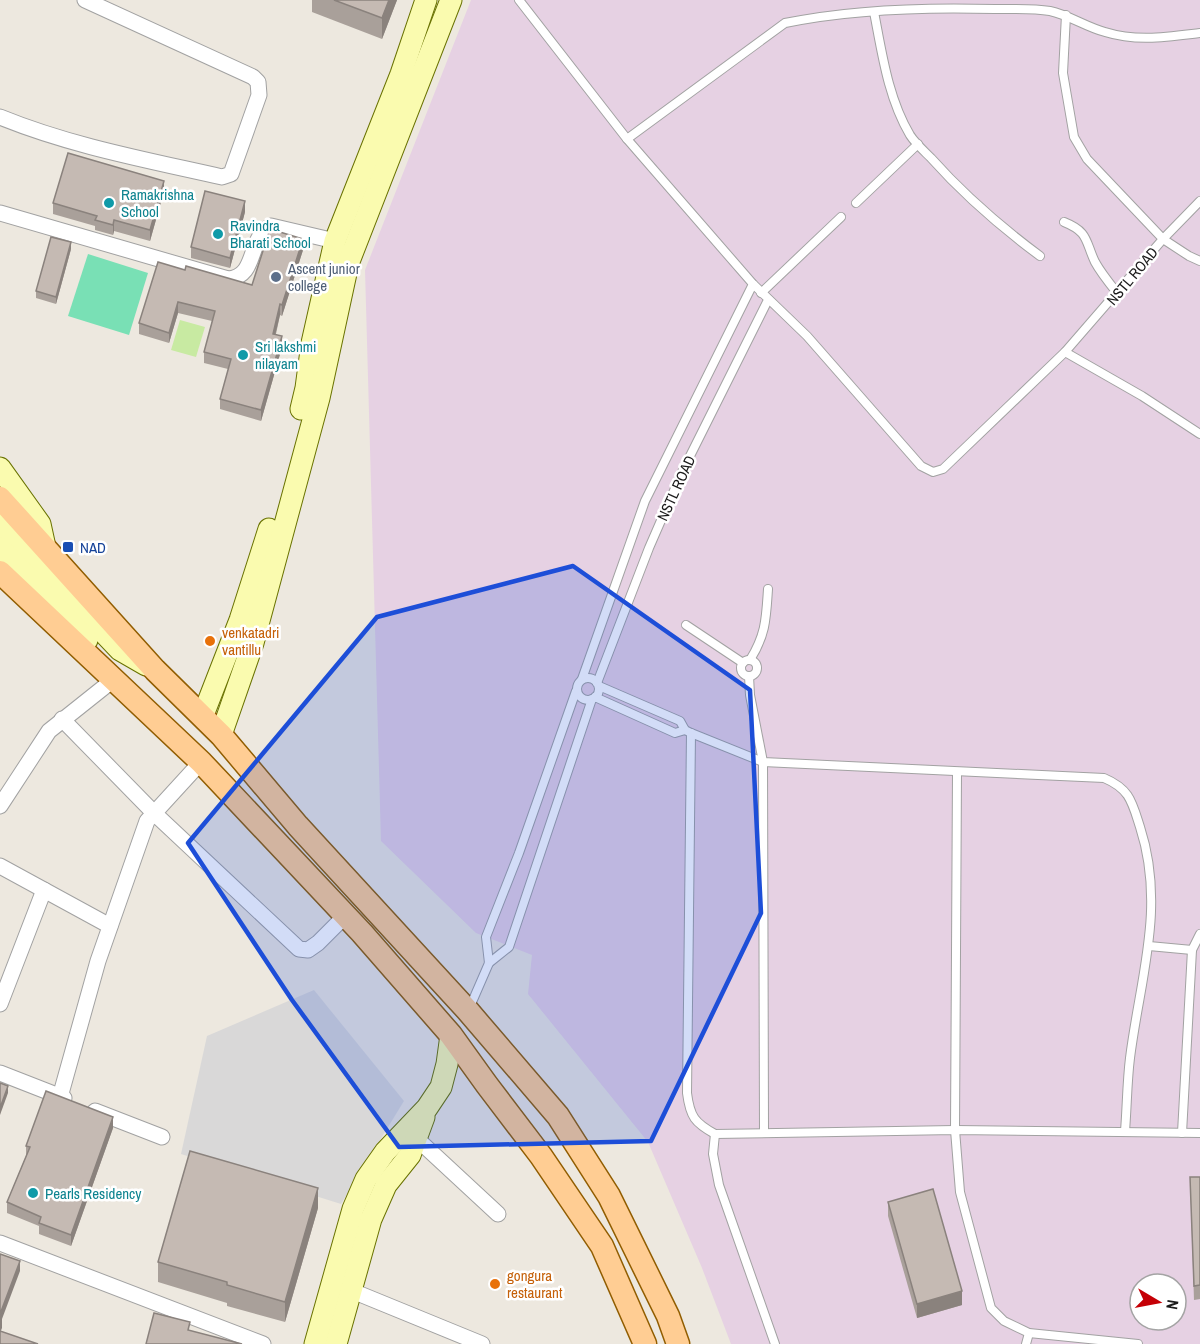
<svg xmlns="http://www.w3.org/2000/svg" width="1200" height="1344" font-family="'Archivo Narrow',sans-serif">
  <rect width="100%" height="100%" fill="#ede8df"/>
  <!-- residential -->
  <polygon fill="#d9d8d8" points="314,990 404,1101 341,1204 181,1154 207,1036"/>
  <!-- industrial -->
  <path fill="#e6d1e3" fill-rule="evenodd" d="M471,0H1200V1344H731L702,1268L648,1142L528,994L532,955L476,933L381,841L365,270ZM1140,1284H1176V1320H1140Z"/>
  <!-- grass -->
  <polygon fill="#c8eaa2" points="180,320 205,327 196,357 171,350"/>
  <!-- pitch -->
  <polygon fill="#79e0b5" points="88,254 148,273 129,335 68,316"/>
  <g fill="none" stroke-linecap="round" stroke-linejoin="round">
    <!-- lane casing -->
    <g stroke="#a2a2a2" stroke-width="10">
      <g id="lane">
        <polyline points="519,0 627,139 753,284 807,336 921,466 933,472 943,469 1065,352"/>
        <path d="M874,12C882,53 888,98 910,135C915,143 924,151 931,158C964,195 1001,227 1040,256"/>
        <polyline points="1066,15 1063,73 1074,137 1087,159 1163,239 1189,256 1200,261"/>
        <path d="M627,139L785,23C853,9 926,7 995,9C1012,9 1032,8 1050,11C1069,15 1086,27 1105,32C1137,42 1167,37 1200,33"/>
        <polyline points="1200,201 1163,239 1065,352 1142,396 1200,434"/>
        <polyline points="856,203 918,144"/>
        <path d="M1064,222C1089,232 1085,241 1095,262C1101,273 1110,284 1118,294"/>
        <polyline points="761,293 841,217"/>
        <polyline points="686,625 743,663"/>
        <path d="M750,660C766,634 766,619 768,589"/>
        <circle cx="749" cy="668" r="8"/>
        <polyline points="749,676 750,695 763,762 764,1132"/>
        <circle cx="588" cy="689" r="11"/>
        <polyline points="582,679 645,501 753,284"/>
        <polyline points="597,683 649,548 683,470 768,300"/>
        <path d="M599,686L680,721L685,730L691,733L763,762L1104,778C1130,789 1132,802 1140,827C1166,907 1140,978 1130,1058C1127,1082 1127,1107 1125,1131"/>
        <polyline points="595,697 675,733 685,730"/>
        <path d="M691,733L687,1093C690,1117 695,1123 715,1134L955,1130L1200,1133"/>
        <polyline points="957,773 955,1130 960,1192 991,1308 1004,1321 1029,1333 1138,1344"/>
        <polyline points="1149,946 1192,950"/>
        <polyline points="489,963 509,947 592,699"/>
        <polyline points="469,1009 489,963 486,937 519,853 576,691"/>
        <polyline points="1182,1133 1192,950 1200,934"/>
        <polyline points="715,1134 713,1154 719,1185 775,1344"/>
        <polyline points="1026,1344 1029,1333"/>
      </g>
    </g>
    <!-- street casing -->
    <g stroke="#a2a2a2" stroke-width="17">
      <g id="street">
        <path d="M0,117C71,146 147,160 222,177L231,174L259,95L258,82L253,77L85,0"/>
        <path d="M0,213L228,279C258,277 247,238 271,226L335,241"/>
        <polyline points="62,719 154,813 299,949 308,950 318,943 345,916"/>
        <polyline points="0,806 49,731 113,680"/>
        <polyline points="0,866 110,926"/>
        <polyline points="0,1004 44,890"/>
        <polyline points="0,1073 64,1098"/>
        <polyline points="60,1097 98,961 147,821 201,762"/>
        <polyline points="95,1111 162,1137"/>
        <polyline points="416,1138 498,1214"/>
        <polyline points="0,1243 263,1344"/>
        <polyline points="350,1290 482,1344"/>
      </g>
    </g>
    <!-- secondary casing -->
    <g stroke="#697201" stroke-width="23">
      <g id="secondary">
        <polyline points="301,409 306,388 312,343 335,241 401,74 426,0"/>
        <polyline points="0,468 40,524 45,547"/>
        <polyline points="0,524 120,650 146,665"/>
        <polyline points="0,548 87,640"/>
        <polyline points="203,715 240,620 269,529"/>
        <polyline points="221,735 253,643 319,398 348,264 451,0"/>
        <polyline points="315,1344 353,1209 366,1179 385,1152 427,1108 441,1087 447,1064 451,1035"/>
        <polyline points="336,1344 371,1219 386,1185 410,1155 424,1117"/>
      </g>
    </g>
    <!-- primary casing -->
    <g stroke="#915d00" stroke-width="25">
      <g id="primary">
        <polyline points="0,498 155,670 221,735 298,826 468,1011 558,1116 609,1196 668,1316 678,1344"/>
        <polyline points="0,572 201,762 362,933 451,1035 487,1085 541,1156 602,1246 645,1344"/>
      </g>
    </g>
    <!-- lane -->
    <use href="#lane" stroke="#fff" stroke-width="8"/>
    <!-- street -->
    <use href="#street" stroke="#fff" stroke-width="15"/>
    <!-- secondary -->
    <use href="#secondary" stroke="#fafbaf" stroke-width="21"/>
    <!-- primary -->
    <use href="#primary" stroke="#ffcd93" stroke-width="22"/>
  </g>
  <!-- wall -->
  <g fill="#a9a09a">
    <polygon points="312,0 397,0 382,39 312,12"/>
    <polygon points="164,191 150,241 114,231 113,235 95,230 95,226 53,214 53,203"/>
    <polygon points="245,212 230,268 191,258 191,247"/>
    <polygon points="71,249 56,304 36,298 36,291"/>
    <polygon points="303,250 282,316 280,315 276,334 282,347 261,421 220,409 220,399 228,369 204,363 204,352 212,321 178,313 169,343 139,334 139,323 185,270 252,285"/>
    <polygon points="113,1128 71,1246 39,1234 39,1226 7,1213 7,1202 26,1156 26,1146"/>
    <polygon points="1190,1177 1200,1177 1200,1299 1194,1300"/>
    <polygon points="888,1202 962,1305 917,1318 888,1216"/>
    <polygon points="318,1208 285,1322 227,1306 227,1303 158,1282 158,1262"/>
  </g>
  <!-- shaded-wall -->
  <g fill="#8a827d">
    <polygon points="389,0 397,0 382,39 382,18"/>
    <polygon points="164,181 164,191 150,241 150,230"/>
    <polygon points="245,201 245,212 230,268 230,258"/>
    <polygon points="114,220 114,231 113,235 113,225"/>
    <polygon points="303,239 303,250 282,316 282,305"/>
    <polygon points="71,242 71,249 56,304 56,297"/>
    <polygon points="178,302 178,313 169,343 169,333"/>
    <polygon points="280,304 280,315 273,344 273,334"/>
    <polygon points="282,336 282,347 261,421 261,410"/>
    <polygon points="8,1086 8,1093 0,1115 0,1108"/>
    <polygon points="113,1117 113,1128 71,1246 71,1235"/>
    <polygon points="318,1188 318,1208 285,1322 285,1302"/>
    <polygon points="20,1261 20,1271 2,1319 2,1328 0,1333 0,1314"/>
    <polygon points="962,1291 962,1305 917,1318 917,1304"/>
  </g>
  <!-- building -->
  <g fill="#c5bab3" stroke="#8a827d" stroke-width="1.5">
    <polygon points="334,0 389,0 382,18"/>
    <polygon points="68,153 164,181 150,230 114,220 113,225 95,220 97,216 53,203"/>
    <polygon points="205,191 245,201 230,258 191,247"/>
    <polygon points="270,229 303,239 282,305 280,304 273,334 282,336 261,410 220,399 231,359 204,352 215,311 178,302 169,333 139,323 158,262 185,270 186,266 252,285"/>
    <polygon points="51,237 71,242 56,297 36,291"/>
    <polygon points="0,1083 8,1086 0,1108"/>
    <polygon points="46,1091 113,1117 71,1235 39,1223 41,1217 7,1202 30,1147 26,1146"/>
    <polygon points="190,1151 318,1188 285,1302 227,1285 227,1282 158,1262"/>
    <polygon points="1190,1177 1200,1177 1200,1285 1194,1286"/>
    <polygon points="933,1189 962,1291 917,1304 888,1202"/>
    <polygon points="0,1254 20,1261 0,1314"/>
    <polygon points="154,1313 190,1322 188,1330 242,1344 146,1344"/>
    <polygon points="0,1331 38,1344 0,1344"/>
  </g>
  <!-- marked area -->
  <path fill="#1d4ed8" fill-opacity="0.2" stroke="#1d4ed8" stroke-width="4.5" stroke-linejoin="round" d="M573,566L750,690L761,913L651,1141L399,1147L292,1000L188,843L377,617Z"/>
  <!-- markers -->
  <g fill="#0f9aa8" stroke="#fff" stroke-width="2">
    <circle cx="109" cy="203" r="6"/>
    <circle cx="218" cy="234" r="6"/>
    <circle cx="243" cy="355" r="6"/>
    <circle cx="33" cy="1193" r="6"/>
  </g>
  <circle fill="#5c6f8a" stroke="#fff" stroke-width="2" cx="276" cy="277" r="6"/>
  <rect fill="#1a4fb4" stroke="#fff" stroke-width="2" x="62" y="541" width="12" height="12" rx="3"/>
  <g fill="#e8710a" stroke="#fff" stroke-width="2">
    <circle cx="210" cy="641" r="6"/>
    <circle cx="495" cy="1284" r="6"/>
  </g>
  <g text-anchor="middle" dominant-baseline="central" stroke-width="5" stroke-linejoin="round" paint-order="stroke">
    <!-- culture labels -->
    <g font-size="15" fill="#0d838f" stroke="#fff" text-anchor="start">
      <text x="121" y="194">Ramakrishna<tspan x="121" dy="17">School</tspan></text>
      <text x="230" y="225">Ravindra<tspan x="230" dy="17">Bharati School</tspan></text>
      <text x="255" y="346">Sri lakshmi<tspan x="255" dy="17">nilayam</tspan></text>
      <text x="45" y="1193">Pearls Residency</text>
    </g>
    <!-- service labels -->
    <g font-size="15" fill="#4e5e75" stroke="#fff" text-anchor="start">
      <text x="288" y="268">Ascent junior<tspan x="288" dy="17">college</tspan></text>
    </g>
    <!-- street labels -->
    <g font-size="15" fill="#1b1b1b" stroke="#fff">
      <text transform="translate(1132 276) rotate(-50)">NSTL ROAD</text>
      <text transform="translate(676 488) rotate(-65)">NSTL ROAD</text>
    </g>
    <!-- transit labels -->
    <g font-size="15" fill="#164399" stroke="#fff" text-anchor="start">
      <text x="80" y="547">NAD</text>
    </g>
    <!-- food labels -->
    <g font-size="15" fill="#c56008" stroke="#fff" text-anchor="start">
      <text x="222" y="632">venkatadri<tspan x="222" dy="17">vantillu</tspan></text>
      <text x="507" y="1275">gongura<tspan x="507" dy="17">restaurant</tspan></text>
    </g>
  </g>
  <!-- north arrow -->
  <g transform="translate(1158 1302) rotate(100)"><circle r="28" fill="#ffffff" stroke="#a4a4a4" stroke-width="1.5"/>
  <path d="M0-4.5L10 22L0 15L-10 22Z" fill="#c50006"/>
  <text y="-9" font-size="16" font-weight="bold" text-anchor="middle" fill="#1b1b1b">N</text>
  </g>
</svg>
